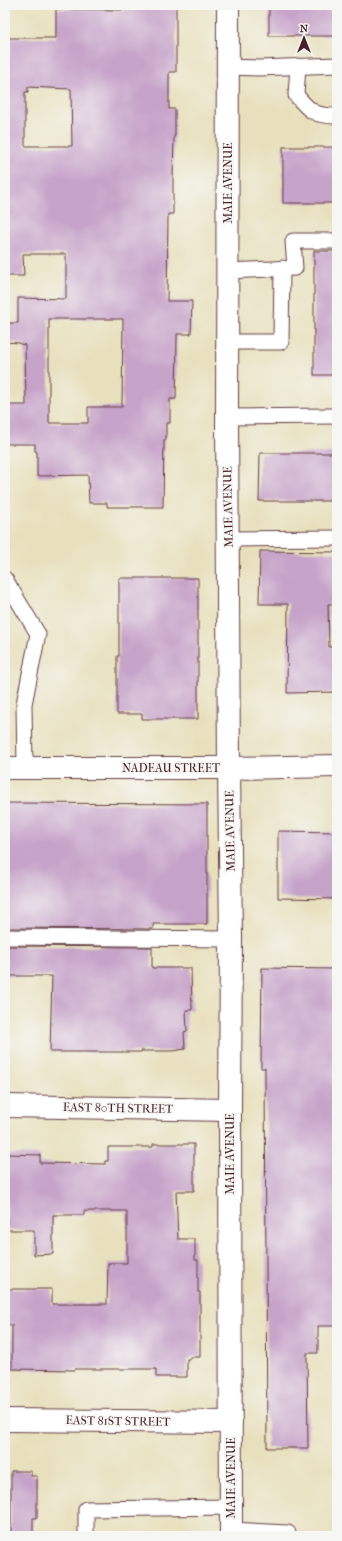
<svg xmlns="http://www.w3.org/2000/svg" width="342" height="1541" font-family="'IM FELL French Canon',serif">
  <rect width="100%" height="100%" fill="#f6f6f2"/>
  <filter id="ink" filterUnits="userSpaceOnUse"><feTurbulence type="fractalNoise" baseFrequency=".025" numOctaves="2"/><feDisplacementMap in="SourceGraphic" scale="8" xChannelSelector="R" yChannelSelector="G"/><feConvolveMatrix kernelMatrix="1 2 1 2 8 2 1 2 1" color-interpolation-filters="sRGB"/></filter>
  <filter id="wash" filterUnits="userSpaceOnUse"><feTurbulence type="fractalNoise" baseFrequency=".012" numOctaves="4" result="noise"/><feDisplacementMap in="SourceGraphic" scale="16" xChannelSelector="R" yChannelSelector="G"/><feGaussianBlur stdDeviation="0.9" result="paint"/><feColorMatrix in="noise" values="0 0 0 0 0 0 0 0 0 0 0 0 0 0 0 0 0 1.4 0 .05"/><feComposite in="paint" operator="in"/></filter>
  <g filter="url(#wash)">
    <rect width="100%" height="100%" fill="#e8e0bd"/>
    <g id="blocks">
      <!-- building -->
      <g fill="#c6a3c9" fill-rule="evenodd">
        <path d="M124,5H176V72H169V109H175V136H174L173,177V214H168L167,301H192L191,334H177L176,399H170V423H166V440H164L163,507H107V503H89L88,475L37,476V452L35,451V444H5V405H26L25,345L20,344V343L5,342V323H18V298L66,299V254H23L24,276H5V38H56V9L124,10ZM28,87L71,89L72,146H25V92H28ZM49,319H123L122,407H88V423H49Z"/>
        <rect x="269" y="5" width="68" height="31"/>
        <rect x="283" y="147" width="54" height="56"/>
        <rect x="314" y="251" width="23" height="124"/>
        <polygon points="260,453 337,453 337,501 259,501"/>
        <polygon points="260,551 337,552 337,604 328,604 329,647 337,647 337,692 287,693 288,604 259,604"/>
        <polygon points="119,578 198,578 198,719 142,719 142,714 117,714 117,656 119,656"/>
        <polygon points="5,803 207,804 207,924 153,924 153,929 5,928"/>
        <polygon points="278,831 337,832 337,899 278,898"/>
        <polygon points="5,946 152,947 152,968 191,968 192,1010 186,1010 187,1031 184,1032 185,1049 173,1051 141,1051 141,1052 50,1052 52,976 5,976"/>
        <polygon points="262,968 337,969 337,1326 318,1326 318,1353 307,1353 308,1448 267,1448 265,1068 261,1068"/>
        <polygon points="153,1144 194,1144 194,1191 176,1191 178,1239 195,1239 195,1260 198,1260 198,1292 200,1292 200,1357 190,1357 190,1359 187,1359 187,1377 156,1377 156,1369 75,1369 75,1370 12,1369 12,1325 6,1325 6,1289 52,1289 52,1304 107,1304 108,1263 127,1263 127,1211 84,1211 84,1215 53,1215 53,1254 34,1255 34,1230 7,1230 7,1154 40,1155 40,1163 105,1164 105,1161 108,1161 108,1147 153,1147"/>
        <polygon points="11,1471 31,1471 31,1476 37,1476 37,1518 33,1518 33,1536 11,1536"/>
      </g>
    </g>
  </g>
  <g filter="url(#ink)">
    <use href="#blocks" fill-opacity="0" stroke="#623c41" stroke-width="1"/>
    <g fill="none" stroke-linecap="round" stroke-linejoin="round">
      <!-- service casing -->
      <g stroke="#623c41" stroke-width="17">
        <g id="service">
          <path d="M298,66L296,95C310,112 315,116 337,116"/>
          <polyline points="227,67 259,68 337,65"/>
          <polyline points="228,271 295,268 293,241 337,241"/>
          <polyline points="227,342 281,342 282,268"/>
          <polyline points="227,417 337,416"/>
          <polyline points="228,539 337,538"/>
          <polyline points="5,579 38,634 24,704 25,768"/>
          <polyline points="5,937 231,939"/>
          <polyline points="231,1530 288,1533 288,1536"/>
          <polyline points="86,1536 86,1509 231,1507"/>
        </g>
      </g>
      <!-- minor casing -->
      <g stroke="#623c41" stroke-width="24">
        <g id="minor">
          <polyline points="229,768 231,939 230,1110 231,1536"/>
          <polyline points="5,1106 230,1110"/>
          <polyline points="5,1420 231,1422"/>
        </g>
      </g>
      <!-- tertiary casing -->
      <g stroke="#623c41" stroke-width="24">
        <polyline id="tertiary" points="228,5 227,417 229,768"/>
      </g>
      <!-- secondary casing -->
      <g stroke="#623c41" stroke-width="24">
        <polyline id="secondary" points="5,768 229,768 337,766"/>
      </g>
      <!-- service -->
      <use href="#service" stroke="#fff" stroke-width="15"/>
      <!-- minor -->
      <use href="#minor" stroke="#fff" stroke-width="22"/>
      <!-- tertiary -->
      <use href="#tertiary" stroke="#fff" stroke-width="22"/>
      <!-- secondary -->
      <use href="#secondary" stroke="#fff" stroke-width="22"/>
    </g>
  </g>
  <g text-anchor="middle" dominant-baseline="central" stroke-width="4" stroke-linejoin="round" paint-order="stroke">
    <!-- street labels -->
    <g font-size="12" fill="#4a1f2b" stroke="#f6f6f2">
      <text transform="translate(228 183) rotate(-90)">MAIE AVENUE</text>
      <text transform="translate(228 507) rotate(-91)">MAIE AVENUE</text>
      <text x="171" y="768">NADEAU STREET</text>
      <text transform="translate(230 831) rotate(-91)">MAIE AVENUE</text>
      <text transform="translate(118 1108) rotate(1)">EAST 80TH STREET</text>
      <text transform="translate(230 1154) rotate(-90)">MAIE AVENUE</text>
      <text transform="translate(118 1421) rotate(1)">EAST 81ST STREET</text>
      <text transform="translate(231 1478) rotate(-90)">MAIE AVENUE</text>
    </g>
  </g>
  <!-- margin -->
  <rect width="342" height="1541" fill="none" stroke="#f6f6f2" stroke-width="20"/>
  <!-- north arrow -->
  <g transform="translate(304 38)" stroke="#f6f6f2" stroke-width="3" paint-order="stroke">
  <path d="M0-3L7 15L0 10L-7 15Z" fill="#4a1f2b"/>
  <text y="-6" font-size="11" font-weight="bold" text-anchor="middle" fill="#4a1f2b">N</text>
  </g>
</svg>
